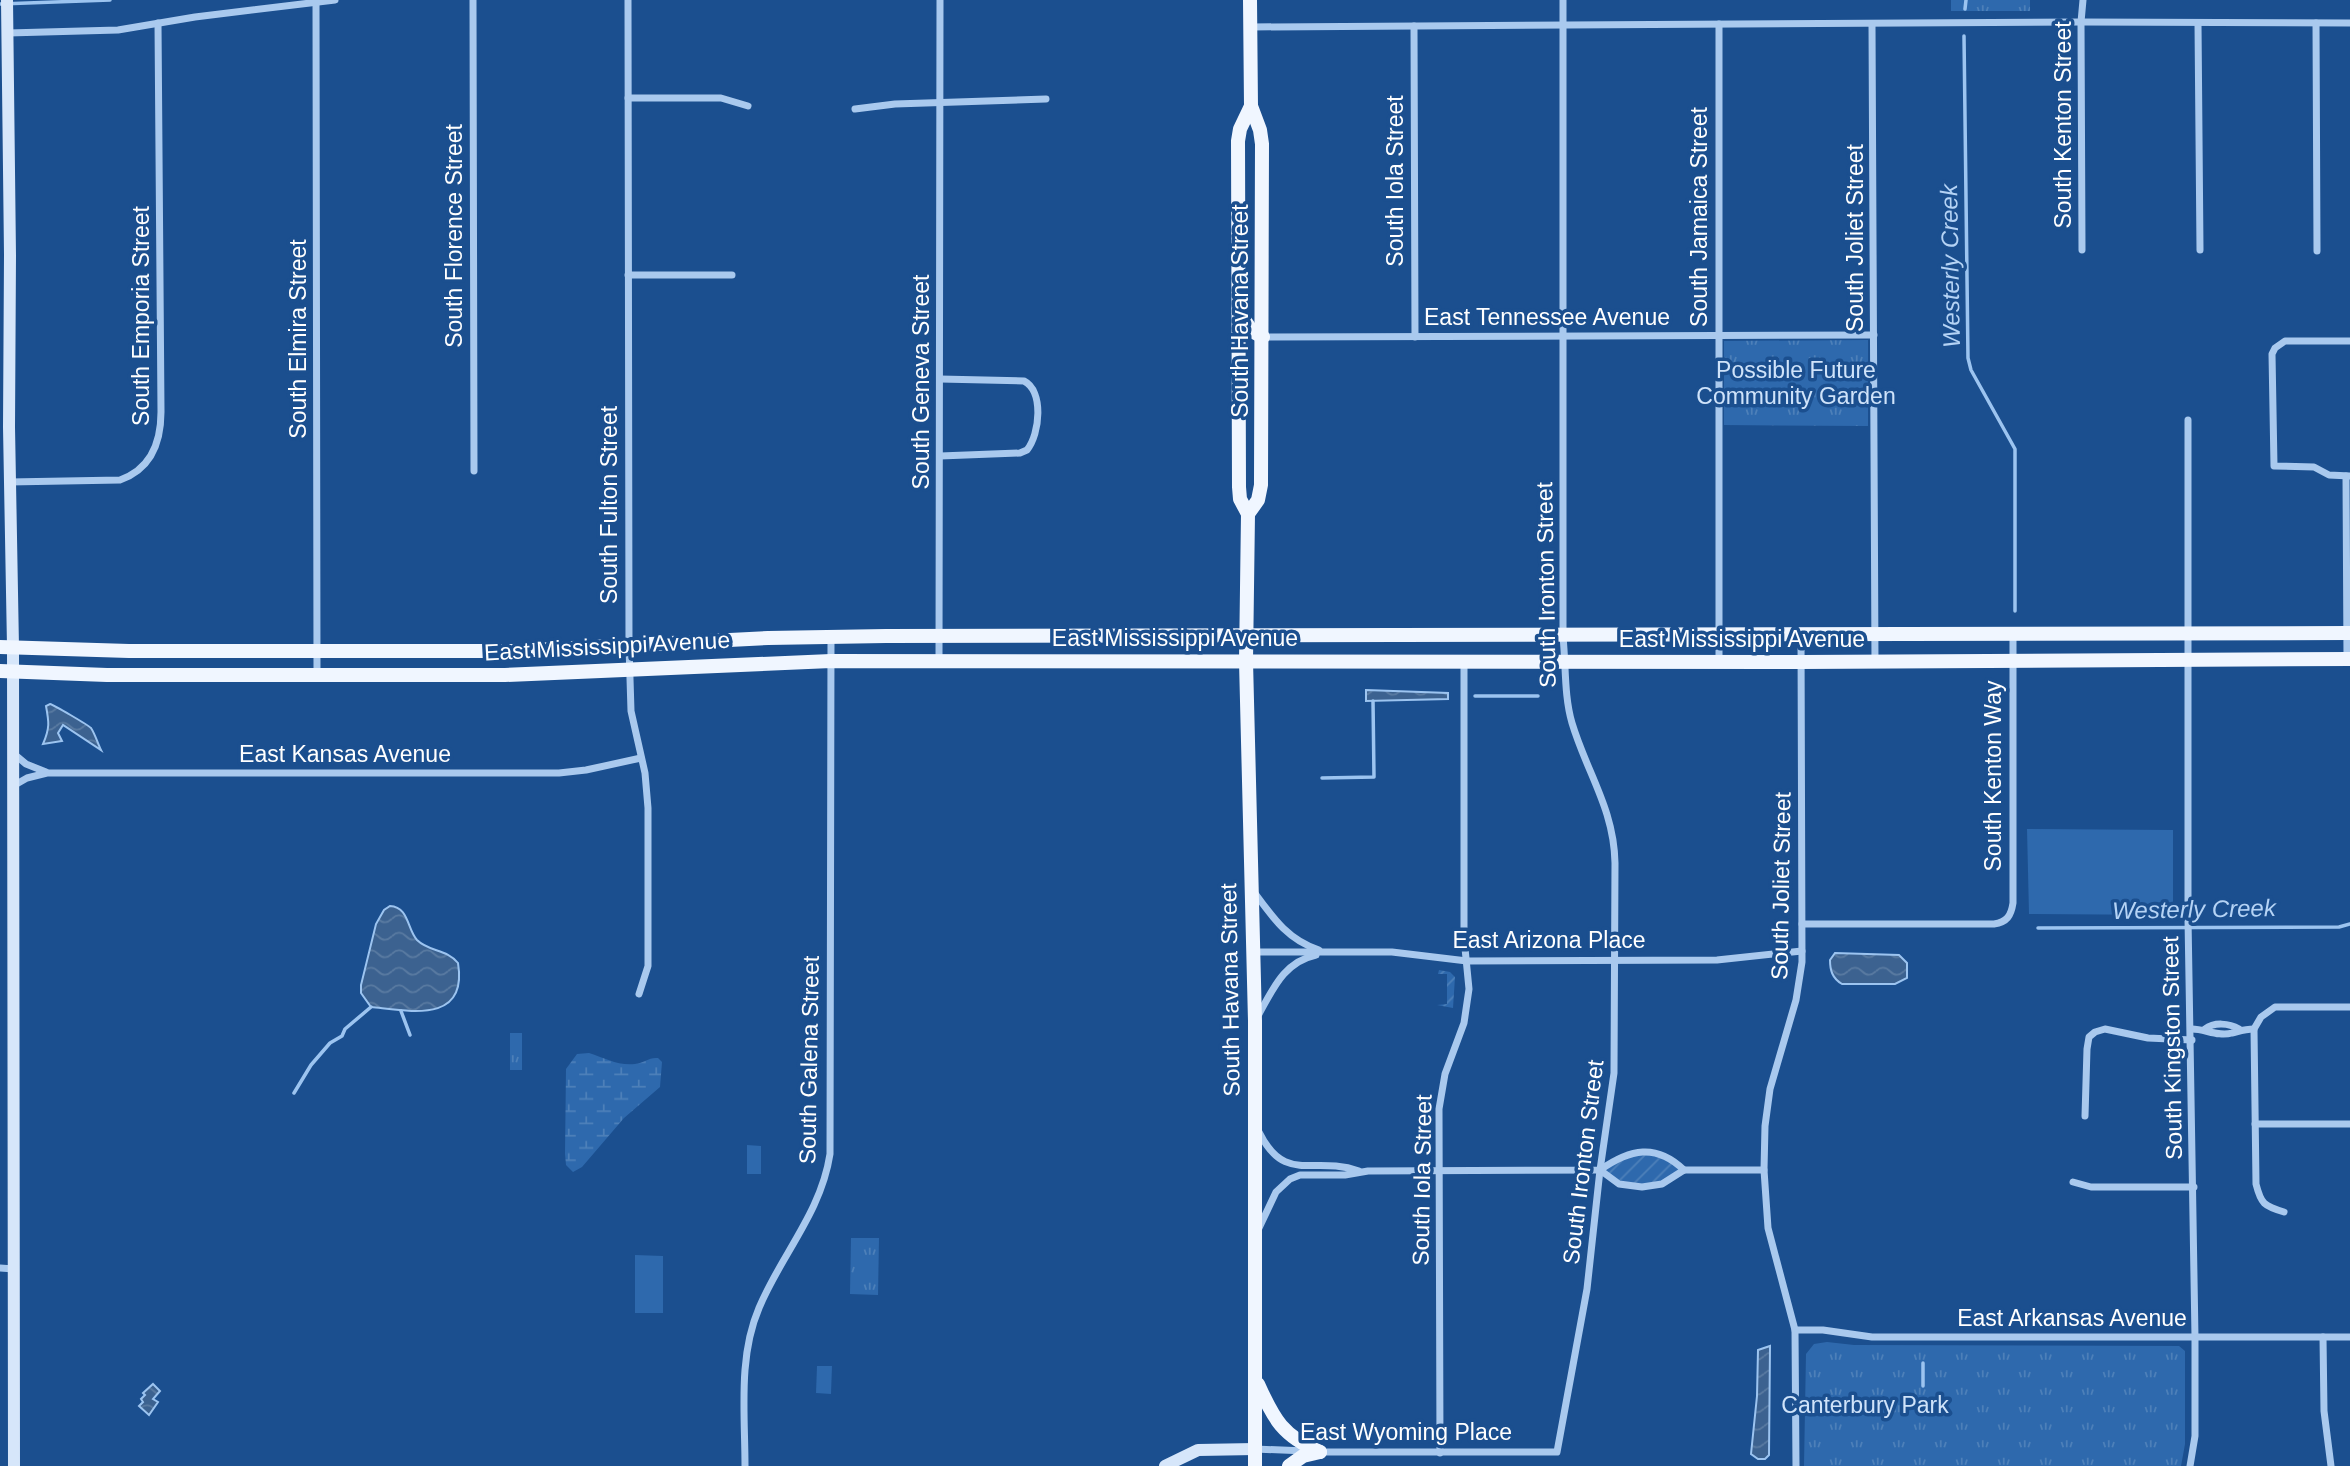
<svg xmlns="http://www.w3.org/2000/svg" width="2350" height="1466" font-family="Arial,sans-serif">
  <defs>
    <pattern id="wetland-marsh" width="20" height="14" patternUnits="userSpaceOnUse" patternTransform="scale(1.75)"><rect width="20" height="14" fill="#2e69ad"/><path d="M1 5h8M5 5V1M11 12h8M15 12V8" fill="none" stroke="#4d80b9"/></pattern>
    <pattern id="park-tufts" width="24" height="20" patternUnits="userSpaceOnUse" patternTransform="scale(1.75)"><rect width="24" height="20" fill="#2e69ad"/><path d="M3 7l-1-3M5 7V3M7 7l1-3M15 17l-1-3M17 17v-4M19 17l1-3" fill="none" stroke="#4d80b9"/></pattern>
    <pattern id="garden-furrows" width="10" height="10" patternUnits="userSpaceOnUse" patternTransform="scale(1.75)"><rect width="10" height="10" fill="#2e69ad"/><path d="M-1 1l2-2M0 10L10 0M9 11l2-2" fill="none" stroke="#4d80b9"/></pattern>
    <pattern id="water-waves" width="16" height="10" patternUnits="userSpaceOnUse" patternTransform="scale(1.75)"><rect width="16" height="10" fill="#3c6290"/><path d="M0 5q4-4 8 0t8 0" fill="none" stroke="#597aa1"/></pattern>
  </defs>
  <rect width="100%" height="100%" fill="#1b4f8f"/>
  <!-- grass -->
  <g fill="#2e69ad">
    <polygon points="2027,829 2173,830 2173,915 2029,914"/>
    <polygon points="747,1145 761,1146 761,1174 747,1174"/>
    <polygon points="635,1255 663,1256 663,1313 635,1313"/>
    <polygon points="817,1366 832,1366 831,1394 816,1393"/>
  </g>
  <!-- wetland -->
  <path fill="url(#wetland-marsh)" d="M589,1053C605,1058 618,1066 635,1064C644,1063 649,1057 658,1058L662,1062L660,1087L624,1118L582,1167L573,1172L566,1165L565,1154L566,1069L577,1054Z"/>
  <!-- park -->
  <g fill="url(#park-tufts)">
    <rect x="1951" y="0" width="79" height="11"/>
    <polygon points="1868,340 1868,426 1724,425 1724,341"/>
    <rect x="510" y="1033" width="12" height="37"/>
    <polygon points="851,1238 879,1238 878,1295 850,1294"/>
    <polygon points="1827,1342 1854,1345 2179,1346 2185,1351 2185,1444 2181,1466 1804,1466 1806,1354 1814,1344"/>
  </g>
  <!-- garden -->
  <g fill="url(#garden-furrows)">
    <polygon points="1439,970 1450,972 1455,977 1453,1008 1437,1005 1447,1004 1447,974 1438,974"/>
    <polygon points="1653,1153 1684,1170 1662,1184 1632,1187 1600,1170 1623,1155"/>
  </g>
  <!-- water -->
  <g fill="url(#water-waves)" stroke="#9cc4f0" stroke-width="2">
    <polygon points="1366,690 1448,693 1448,699 1366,701"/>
    <path d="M50,704C54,705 88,725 91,728C95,734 98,744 101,750L63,725L58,733L62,741L43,744C50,728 49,722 46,706Z"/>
    <path d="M390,906C409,907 407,929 417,940C429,952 447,949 458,963C468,1024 410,1011 371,1007L361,993V985L376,924L384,910Z"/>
    <path d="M1835,953L1899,955L1907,963V978L1895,984H1842C1832,978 1830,970 1830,960Z"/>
    <polygon points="1770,1346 1769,1455 1765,1459 1758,1459 1751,1454 1757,1396 1758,1350"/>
    <polygon points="153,1384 160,1391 153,1399 158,1402 149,1415 139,1406 143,1402 141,1399 145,1395 143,1393"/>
  </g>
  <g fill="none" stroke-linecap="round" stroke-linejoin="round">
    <!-- stream -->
    <g stroke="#9cc4f0" stroke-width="3.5">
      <polyline points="0,4 110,0"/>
      <polyline points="1965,9 1966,0"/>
      <polyline points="1964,36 1968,358 1971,370 2015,449 2015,611"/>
      <polyline points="1475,696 1538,696"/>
      <polyline points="1322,778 1374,777 1373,701"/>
      <polyline points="2038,928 2339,927 2350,924"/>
      <polyline points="401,1011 410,1035"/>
      <polyline points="294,1093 311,1065 330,1043 342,1036 345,1029 371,1007"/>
      <polyline points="1923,1386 1923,1363"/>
    </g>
    <!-- street -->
    <g stroke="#a9c9ee" stroke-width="7">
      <polyline points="473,0 474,471"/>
      <polyline points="628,0 629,646 631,711 645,773 648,808 648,966 639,994"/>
      <polyline points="316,2 317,676"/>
      <polyline points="2198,23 2200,250"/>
      <polyline points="2316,23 2317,251"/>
      <polyline points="1872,24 1875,662"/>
      <polyline points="1414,26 1415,337"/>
      <polyline points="1251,27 2081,22 2350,23"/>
      <polyline points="8,33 118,30 195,17 335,0"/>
      <polyline points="628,98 721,98 748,106"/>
      <polyline points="855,109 895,104 1046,99"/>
      <polyline points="2082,250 2081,22 2083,0"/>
      <polyline points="628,275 732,275"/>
      <polyline points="1263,337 1874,335"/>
      <polyline points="2350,341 2285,341 2275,348 2272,354 2274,466 2314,467 2329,475 2350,476"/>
      <polyline points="2188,420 2188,919 2195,1337 2195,1436 2190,1466"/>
      <path d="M940,456L1020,453L1027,450C1040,434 1044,391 1024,381L940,379"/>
      <polyline points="2346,476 2347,659"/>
      <path d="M9,482L120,480C151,469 161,442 161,412L158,23"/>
      <polyline points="939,661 940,0"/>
      <polyline points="1719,662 1719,24"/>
      <polyline points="14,754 26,764 46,772"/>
      <polyline points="13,786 27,778 47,773 559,773 586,770 641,758"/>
      <path d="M1254,892C1273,918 1288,940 1319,950"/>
      <path d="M1802,924H1994C2007,922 2011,916 2013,903V635"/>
      <polyline points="1253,952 1392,952 1467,961 1717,960 1802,951"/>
      <path d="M1259,1014C1273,989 1284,962 1316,955"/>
      <path d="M2192,1029C2205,1029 2218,1037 2232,1033C2240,1031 2245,1029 2254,1029"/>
      <path d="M2205,1029C2214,1022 2229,1023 2239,1029"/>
      <polyline points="2085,1116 2087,1049 2089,1037 2095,1032 2105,1029 2148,1038 2192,1040"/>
      <polyline points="2255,1124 2350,1124"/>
      <path d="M1259,1132C1285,1185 1313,1155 1359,1171"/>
      <polyline points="1600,1170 1619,1184 1642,1187 1662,1184 1684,1170 1764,1170"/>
      <polyline points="2073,1182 2091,1187 2194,1187"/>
      <path d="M2284,1212C2264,1206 2261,1204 2256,1184L2254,1029L2261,1017L2275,1007H2350"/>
      <path d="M1259,1228L1276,1192L1290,1179L1300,1175H1345L1368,1171L1600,1170C1630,1149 1656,1143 1684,1170"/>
      <polyline points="0,1268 14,1269"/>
      <polyline points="1795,1330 1823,1330 1872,1337 2350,1337"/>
      <polyline points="2323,1337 2324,1411 2331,1466"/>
      <polyline points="1255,1449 1306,1451"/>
      <path d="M1318,1452H1557L1587,1289L1600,1170L1614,1073L1615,863C1614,809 1587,773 1572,723C1564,696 1566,665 1563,637V0"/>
      <polyline points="1440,1453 1439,1109 1445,1074 1464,1023 1469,989 1464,938 1464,662"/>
      <path d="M745,1466C745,1414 738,1357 759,1308C781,1255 821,1213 830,1154L831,638"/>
      <polyline points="1796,1466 1795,1330 1768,1228 1764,1170 1765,1126 1770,1089 1796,1000 1802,962 1801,635"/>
    </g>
    <!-- secondary -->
    <g stroke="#d6e6fa" stroke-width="12">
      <polyline points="7,0 10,255 9,427 13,647 14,1466"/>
      <polyline points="1165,1466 1198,1450 1255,1449"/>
    </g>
    <!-- primary -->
    <g stroke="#f0f6ff" stroke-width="14">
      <polyline points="1251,106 1240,129 1238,141 1239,487 1240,499 1248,514 1246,661 1255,1021 1255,1466"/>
      <polyline points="1238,311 1252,331 1263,337"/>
      <polyline points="1248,514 1258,500 1261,485 1262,144 1260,130 1251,106 1250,0"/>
      <polyline points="0,647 129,651 513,651 768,638 886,636 2350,633"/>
      <polyline points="0,671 107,675 505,675 831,661 1801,662 2350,659"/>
      <path d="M1258,1384C1274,1420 1283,1436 1320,1452"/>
      <polyline points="1289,1466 1303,1456 1320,1452"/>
    </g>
  </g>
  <g text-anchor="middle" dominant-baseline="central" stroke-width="7" stroke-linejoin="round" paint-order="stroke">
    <!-- street labels -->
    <g font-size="23" fill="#fff" stroke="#1b4f8f">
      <text transform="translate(2063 125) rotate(-90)">South Kenton Street</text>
      <text transform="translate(1395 181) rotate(-90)">South Iola Street</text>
      <text transform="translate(1699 217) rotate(-90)">South Jamaica Street</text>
      <text transform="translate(454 236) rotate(-90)">South Florence Street</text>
      <text transform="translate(1855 238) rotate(-90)">South Joliet Street</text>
      <text transform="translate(1240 311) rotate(-90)">South Havana Street</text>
      <text transform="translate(141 316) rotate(-90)">South Emporia Street</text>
      <text x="1547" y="317">East Tennessee Avenue</text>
      <text transform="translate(298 339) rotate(-90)">South Elmira Street</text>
      <text transform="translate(921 382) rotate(-90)">South Geneva Street</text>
      <text transform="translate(609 505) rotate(-90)">South Fulton Street</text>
      <text transform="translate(1546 585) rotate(-91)">South Ironton Street</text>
      <text x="1175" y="638">East Mississippi Avenue</text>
      <text x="1742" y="639">East Mississippi Avenue</text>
      <text transform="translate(607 646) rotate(-3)">East Mississippi Avenue</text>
      <text x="345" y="754">East Kansas Avenue</text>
      <text transform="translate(1993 776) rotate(-90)">South Kenton Way</text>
      <text transform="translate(1781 886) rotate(-89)">South Joliet Street</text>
      <text x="1549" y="940">East Arizona Place</text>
      <text transform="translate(1230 990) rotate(-91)">South Havana Street</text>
      <text transform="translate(2172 1048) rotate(-91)">South Kingston Street</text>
      <text transform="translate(809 1060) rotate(-89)">South Galena Street</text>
      <text transform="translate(1583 1162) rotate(-83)">South Ironton Street</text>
      <text transform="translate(1422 1180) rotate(-89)">South Iola Street</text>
      <text x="2072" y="1318">East Arkansas Avenue</text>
      <text x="1406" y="1432">East Wyoming Place</text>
    </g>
    <!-- park labels -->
    <g font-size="23" fill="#cfe3fa" stroke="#1b4f8f">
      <text x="1796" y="370">Possible Future<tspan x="1796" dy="26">Community Garden</tspan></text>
      <text x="1865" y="1405">Canterbury Park</text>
    </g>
    <!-- water labels -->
    <g font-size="24" font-style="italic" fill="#b5d3f5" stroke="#1b4f8f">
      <text transform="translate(1950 266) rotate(-91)">Westerly Creek</text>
      <text transform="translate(2194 909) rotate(-1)">Westerly Creek</text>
    </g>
  </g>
</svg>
